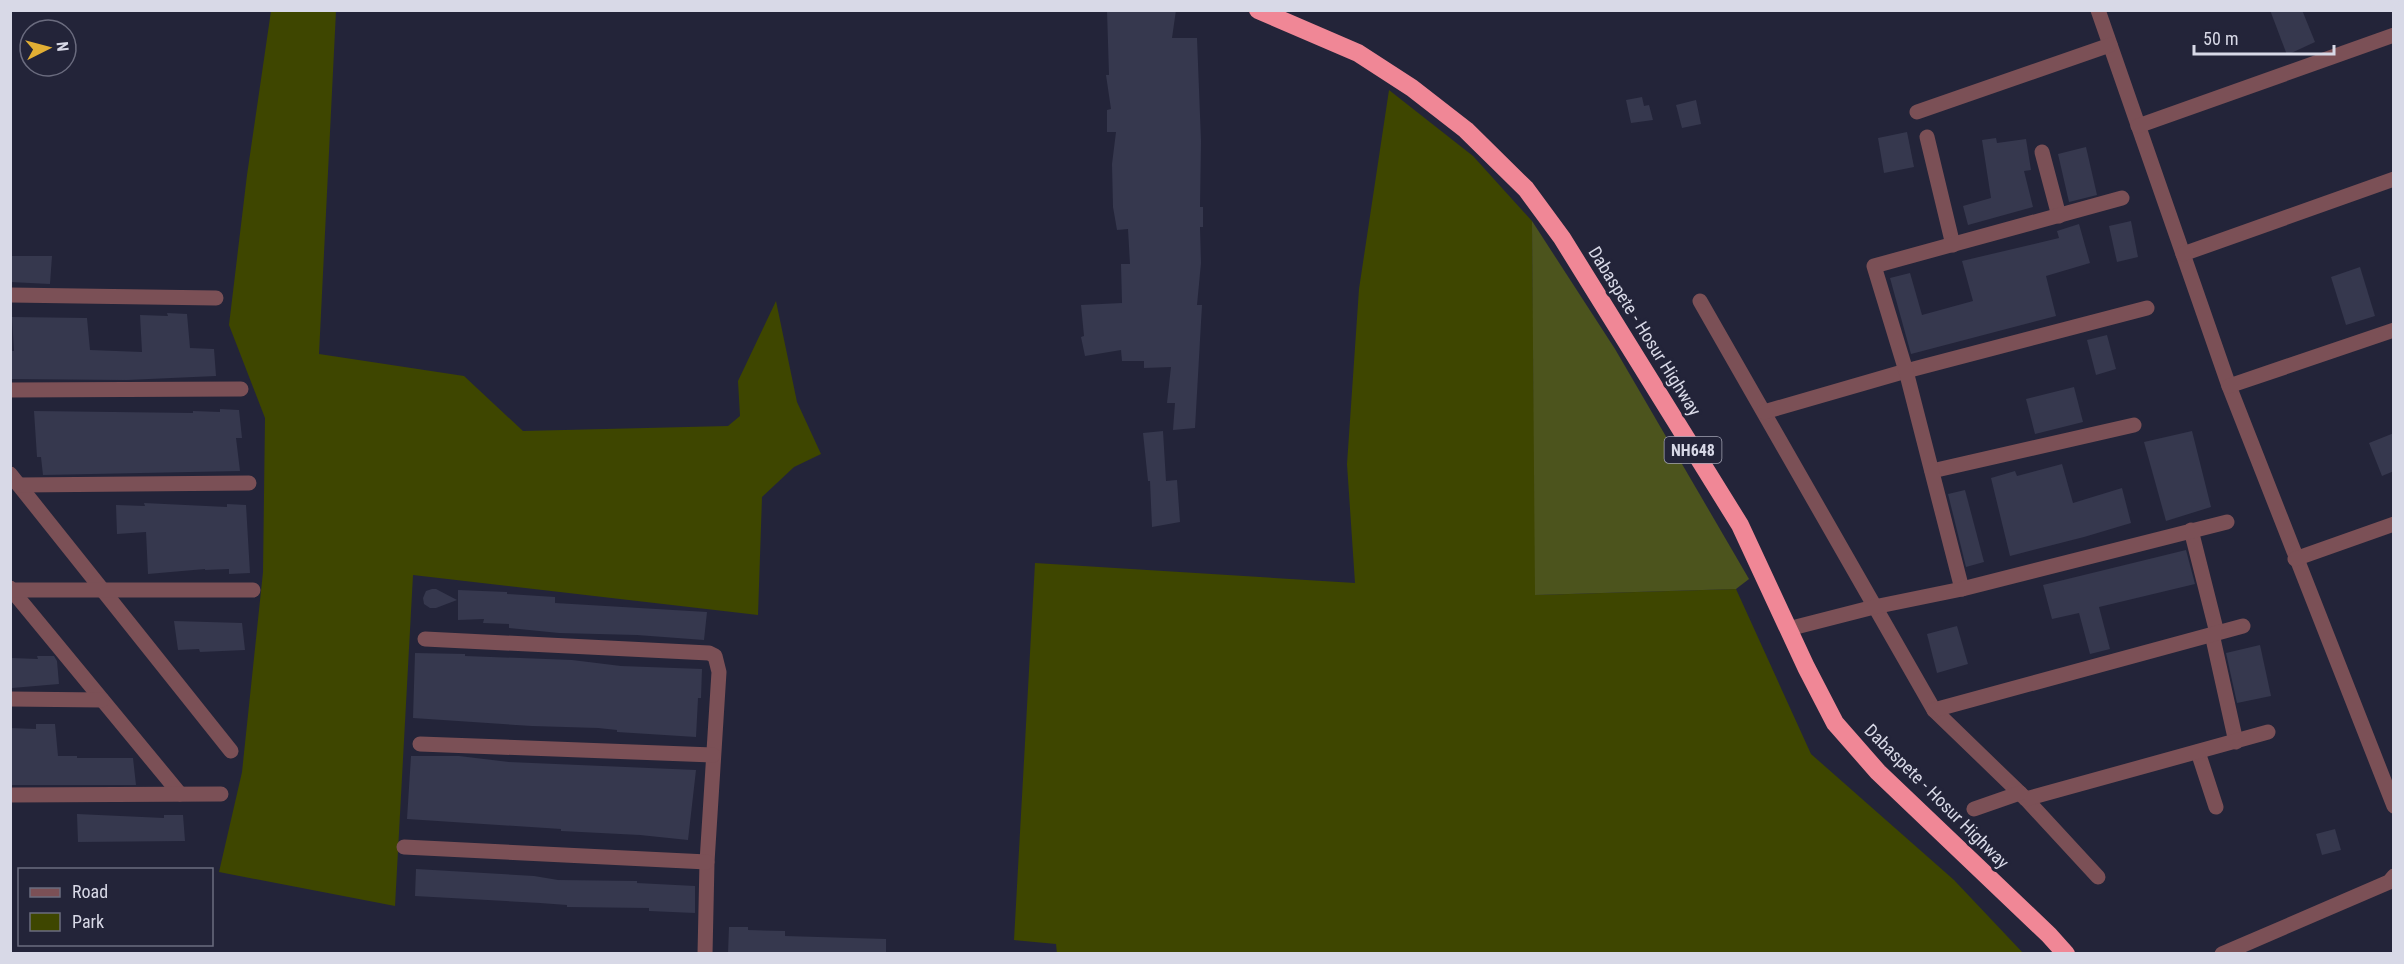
<svg xmlns="http://www.w3.org/2000/svg" width="2404" height="964" font-family="'Roboto Condensed',sans-serif">
  <rect width="100%" height="100%" fill="#232439"/>
  <!-- green -->
  <g fill="#3e4600">
    <polygon points="271,11 336,11 319,354 464,376 523,431 728,426 740,416 738,381 776,301 797,402 821,454 794,467 762,497 758,615 413,575 395,906 219,872 242,772 263,572 265,418 229,325 247,175"/>
    <polygon points="1389,90 1473,156 1532,221 1536,595 1736,589 1811,754 1954,880 2023,953 1057,954 1056,944 1014,940 1035,563 1355,583 1347,464 1359,289"/>
  </g>
  <!-- forest -->
  <polygon fill="#4c541d" points="1532,221 1615,349 1749,579 1736,589 1535,595"/>
  <!-- building -->
  <g fill="#36384e">
    <polygon points="1107,10 1176,10 1172,38 1197,38 1201,141 1200,207 1203,207 1203,227 1200,227 1201,263 1197,305 1202,305 1195,428 1173,430 1175,403 1167,403 1171,367 1144,368 1144,361 1122,361 1121,350 1085,356 1081,337 1084,336 1081,305 1122,303 1121,264 1130,264 1128,229 1117,230 1113,207 1112,164 1116,132 1107,132 1107,110 1111,109 1106,75 1109,75"/>
    <polygon points="2270,10 2302,10 2315,42 2287,55"/>
    <polygon points="1642,97 1644,106 1649,105 1653,120 1631,123 1626,100"/>
    <polygon points="1696,100 1701,124 1682,128 1676,105"/>
    <polygon points="1907,132 1914,167 1884,173 1878,138"/>
    <polygon points="1996,138 1997,143 2026,139 2031,170 2024,171 2033,207 1968,225 1963,206 1991,198 1982,140"/>
    <polygon points="2086,147 2097,195 2069,202 2058,154"/>
    <polygon points="2131,221 2138,257 2117,262 2109,226"/>
    <polygon points="2079,224 2090,263 2046,276 2056,316 1911,354 1890,278 1910,273 1922,315 1973,301 1962,261 2059,238 2057,231"/>
    <polygon points="10,256 52,256 50,284 10,282"/>
    <polygon points="2360,267 2375,316 2346,325 2331,277"/>
    <polygon points="167,313 187,314 190,348 214,349 216,376 127,380 10,379 10,351 14,351 12,317 87,318 90,350 142,352 140,315 168,316"/>
    <polygon points="2107,335 2116,369 2096,375 2087,340"/>
    <polygon points="2074,387 2083,422 2035,434 2026,399"/>
    <polygon points="220,409 239,410 242,438 236,438 240,471 43,475 41,457 37,457 34,411 193,413 193,411 220,412"/>
    <polygon points="1163,431 1166,481 1177,480 1180,522 1152,527 1150,481 1148,481 1143,433"/>
    <polygon points="2192,431 2211,507 2166,521 2144,442"/>
    <polygon points="2394,433 2394,471 2382,476 2369,443"/>
    <polygon points="2062,464 2073,503 2122,488 2131,523 2084,537 2010,556 1991,478 2015,471 2017,476"/>
    <polygon points="1965,490 1984,562 1966,567 1948,494"/>
    <polygon points="144,503 227,507 227,504 246,505 250,573 229,574 229,569 205,570 205,569 148,574 146,532 117,534 116,505 145,506"/>
    <polygon points="2186,550 2195,584 2099,607 2110,649 2090,654 2079,613 2052,619 2043,585"/>
    <polygon points="432,589 436,589 457,600 436,608 430,608 424,604 423,598 426,591"/>
    <polygon points="458,590 507,592 507,594 555,597 555,603 707,612 704,640 637,635 559,633 509,628 509,624 483,623 484,619 458,620"/>
    <polygon points="174,621 242,623 245,650 200,652 199,649 178,650"/>
    <polygon points="1957,626 1968,664 1937,673 1927,634"/>
    <polygon points="2260,645 2271,696 2237,703 2226,653"/>
    <polygon points="415,653 465,654 465,656 572,660 621,666 702,669 701,698 698,698 696,737 617,732 617,730 598,728 532,726 413,718"/>
    <polygon points="37,656 54,656 57,661 59,684 12,688 11,658 38,659"/>
    <polygon points="36,724 55,724 58,756 77,756 77,758 133,758 136,785 10,785 10,728 36,729"/>
    <polygon points="411,756 459,756 509,762 696,770 688,840 640,835 561,831 561,829 407,819"/>
    <polygon points="77,814 164,818 164,815 183,815 185,841 78,842"/>
    <polygon points="2335,829 2341,850 2322,855 2316,834"/>
    <polygon points="416,869 534,876 558,880 637,881 637,883 695,886 695,913 649,911 649,908 567,907 567,905 540,903 415,896"/>
    <polygon points="729,927 748,927 748,930 785,931 785,936 886,939 886,954 728,954"/>
  </g>
  <g fill="none" stroke-linecap="round" stroke-linejoin="round">
    <!-- minor -->
    <g stroke="#7b5056" stroke-width="15">
      <polyline points="2098,10 2229,386 2394,806"/>
      <polyline points="1917,112 2110,45"/>
      <polyline points="2138,126 2394,35"/>
      <polyline points="1927,137 1953,245"/>
      <polyline points="2042,152 2059,216"/>
      <polyline points="2183,254 2394,179"/>
      <polyline points="10,295 216,298"/>
      <polyline points="1700,301 1934,710 2026,799 2098,877"/>
      <polyline points="2229,386 2394,330"/>
      <polyline points="10,390 241,389"/>
      <polyline points="1764,412 1906,371 2147,308"/>
      <polyline points="1932,471 2134,425"/>
      <polyline points="10,474 231,751"/>
      <polyline points="19,485 249,483"/>
      <polyline points="2191,530 2217,633"/>
      <polyline points="2295,559 2394,524"/>
      <polyline points="10,588 180,794"/>
      <polyline points="1962,589 1906,371 1874,266 2122,198"/>
      <polyline points="10,590 253,590"/>
      <polyline points="1788,629 1874,607 1962,589 2227,522"/>
      <polyline points="2212,634 2236,742"/>
      <polyline points="425,639 709,653 715,656 719,672 707,862 705,954"/>
      <polyline points="10,699 102,700"/>
      <polyline points="1934,710 2243,626"/>
      <polyline points="420,744 713,755"/>
      <polyline points="2198,752 2216,807"/>
      <polyline points="10,795 221,794"/>
      <polyline points="2026,799 2268,732"/>
      <polyline points="1974,809 2020,793"/>
      <polyline points="404,847 707,862"/>
      <polyline points="2222,954 2389,882 2394,876"/>
    </g>
    <!-- highway -->
    <polyline stroke="#f08796" stroke-width="18" points="1258,10 1358,53 1412,88 1466,130 1526,189 1562,238 1740,525 1806,667 1835,723 1878,772 2049,935 2066,954"/>
  </g>
  <g text-anchor="middle" dominant-baseline="central" stroke-width="6" stroke-linejoin="round" paint-order="stroke">
    <!-- shield labels -->
    <rect fill="#232439" stroke="#a2a3b3" stroke-width="1.5" x="1664.5" y="437" width="57" height="26" rx="4.5"/>
    <g font-size="16" font-weight="bold" fill="#d8d9e7">
      <text x="1693" y="450">NH648</text>
    </g>
    <!-- street labels -->
    <g font-size="18" fill="#d8d9e7" stroke="#232439">
      <text transform="translate(1645 331) rotate(58)">Dabaspete - Hosur Highway</text>
      <text transform="translate(1937 796) rotate(45)">Dabaspete - Hosur Highway</text>
    </g>
  </g>
  <!-- border -->
  <rect width="2404" height="964" fill="none" stroke="#d8d9e7" stroke-width="24"/>
  <!-- legend -->
  <rect x="18" y="868" width="195" height="78" fill="#232439" stroke="#6b6c7f" stroke-width="1.5"/>
  <rect x="30" y="888" width="30" height="9" fill="#7b5056" stroke="#6b6c7f" stroke-width="1.5"/>
  <text x="72" y="898" font-size="18" fill="#d8d9e7">Road</text>
  <rect x="30" y="913" width="30" height="18" fill="#3e4600" stroke="#6b6c7f" stroke-width="1.5"/>
  <text x="72" y="928" font-size="18" fill="#d8d9e7">Park</text>
  <!-- north arrow -->
  <g transform="translate(48 48) rotate(84)"><circle r="28" fill="#232439" stroke="#6b6c7f" stroke-width="1.5"/>
  <path d="M0-4.5L10 22L0 15L-10 22Z" fill="#e2af34"/>
  <text y="-9" font-size="16" font-weight="bold" text-anchor="middle" fill="#d8d9e7">N</text>
  </g>
  <!-- scale -->
  <path d="M2194 45v9h140v-9" fill="none" stroke="#d8d9e7" stroke-width="3"/>
  <text x="2203" y="45" font-size="18" fill="#d8d9e7" stroke="#232439" stroke-width="4.5" paint-order="stroke">50 m</text>
</svg>
